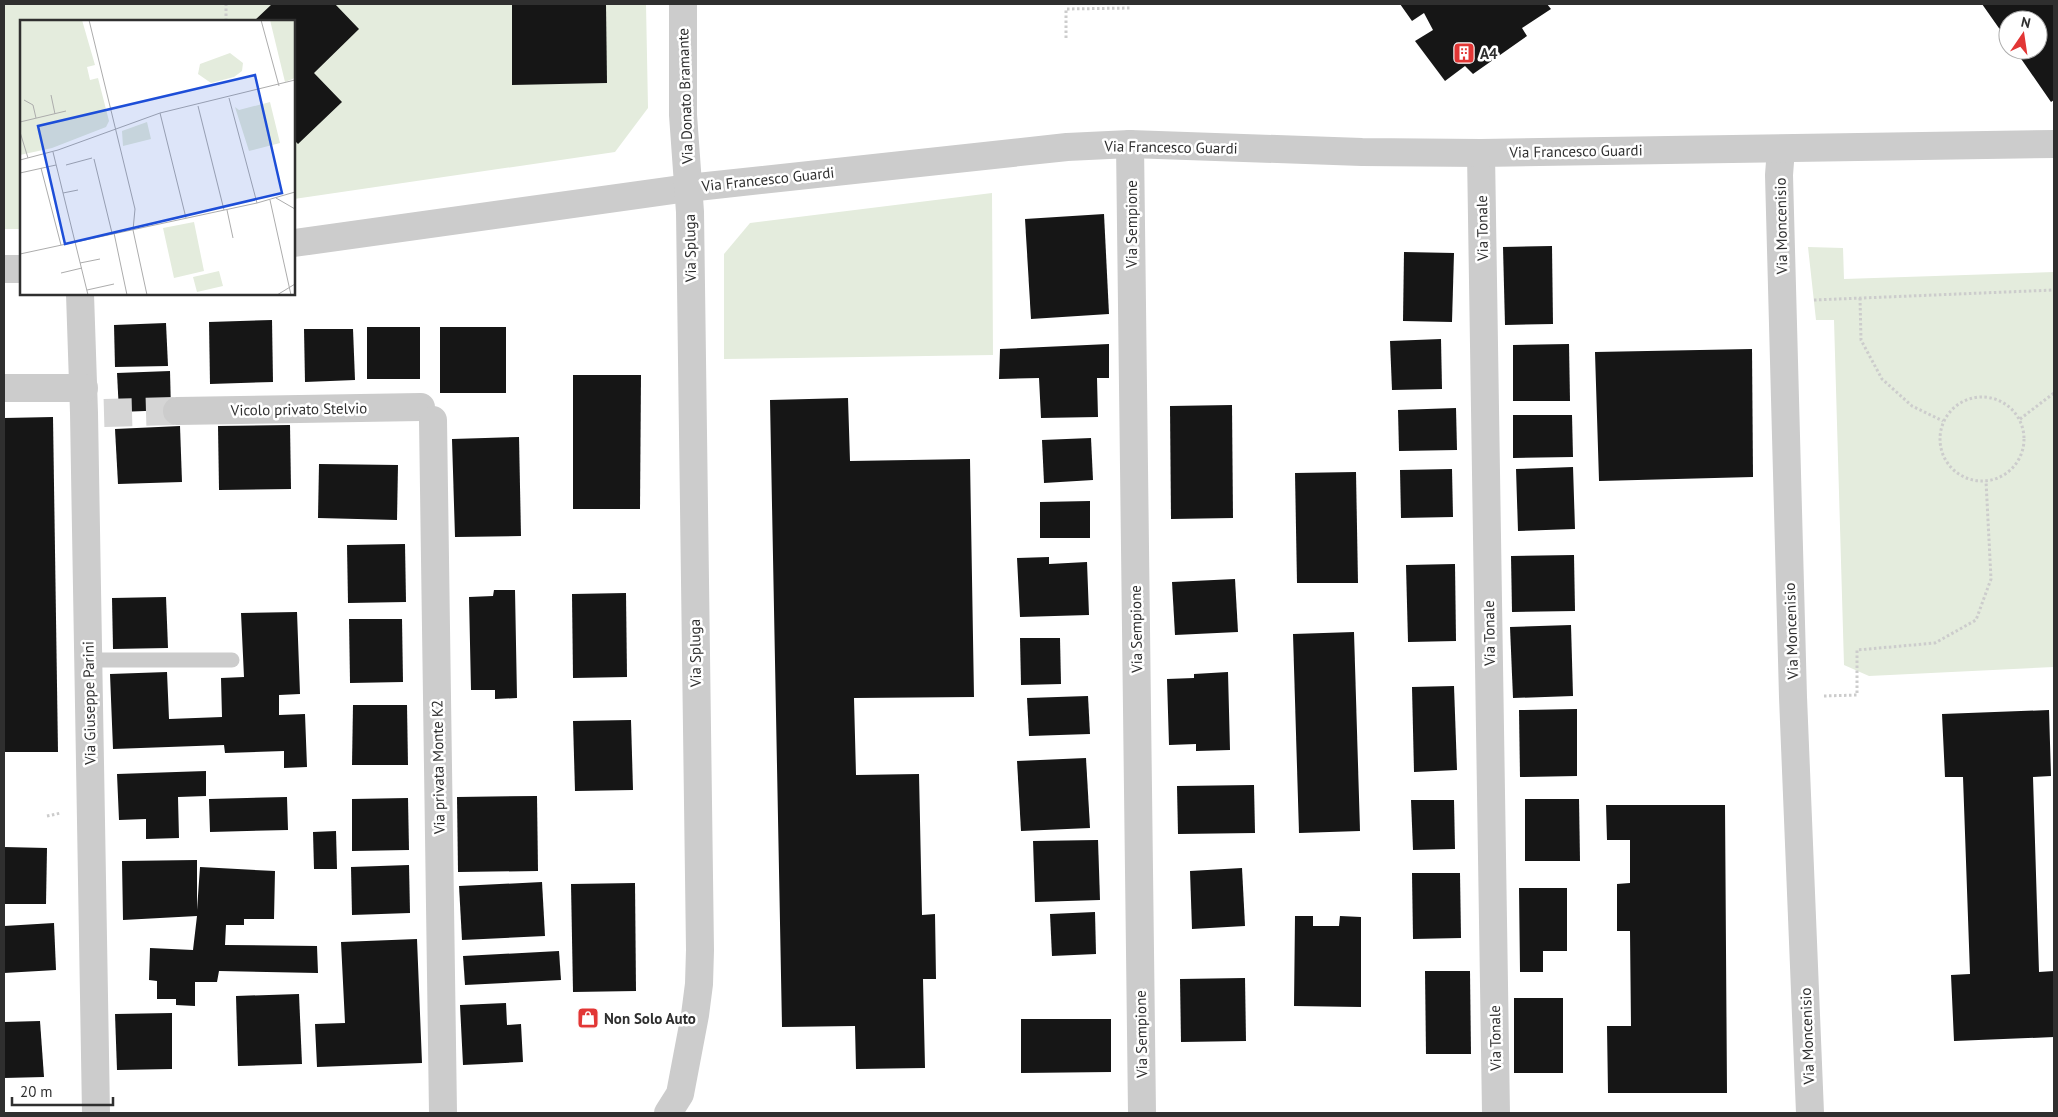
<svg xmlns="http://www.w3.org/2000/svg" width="2058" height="1117" font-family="'PT Sans',sans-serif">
  <rect width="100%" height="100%" fill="#fff"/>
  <!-- green -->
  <g fill="#e4ecdd">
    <polygon points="4,4 646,4 648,108 615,152 294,199 294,21 21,21 21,229 4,229"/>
    <polygon points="992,193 993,355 724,359 724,254 750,223"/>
    <polygon points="1808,247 1843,248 1844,279 2054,272 2054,667 1869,676 1844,665 1834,320 1816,320"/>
  </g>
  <!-- building -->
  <g fill="#161616">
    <polygon points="272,4 335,4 359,29 314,73 342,102 298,144 294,140 294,21 254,21"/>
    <polygon points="537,4 606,4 607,83 512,85 512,5"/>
    <polygon points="1400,4 1547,4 1551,9 1522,28 1527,36 1473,74 1465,66 1445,81 1415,41 1433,30 1424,13 1412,21"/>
    <polygon points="1982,4 2054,4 2054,100 2051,102 2015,50 2038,50 2038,20 2008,20 2008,41"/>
    <polygon points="1104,214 1109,314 1031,319 1025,219"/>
    <polygon points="1552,246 1553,324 1505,325 1503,247"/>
    <polygon points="1404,252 1454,253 1452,322 1403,321"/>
    <polygon points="272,320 273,382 210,384 209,322"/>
    <polygon points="166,323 168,366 115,367 114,325"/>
    <rect x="367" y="327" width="53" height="52"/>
    <rect x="440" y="327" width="66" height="66"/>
    <polygon points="304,329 353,329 355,380 305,382"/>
    <polygon points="1441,339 1442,389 1392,390 1390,341"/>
    <polygon points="1109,344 1109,378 1097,378 1098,417 1041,418 1039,378 999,379 1000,349"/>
    <polygon points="1569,344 1570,401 1513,401 1513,345"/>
    <polygon points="1752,349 1753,477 1599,481 1595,352"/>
    <polygon points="170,371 171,410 119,412 117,373"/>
    <polygon points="573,375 641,375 640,509 573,509"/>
    <polygon points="848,398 850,461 970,459 974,697 854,698 856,775 919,774 922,915 935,914 936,979 923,979 925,1068 856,1069 855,1026 782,1027 770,400"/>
    <polygon points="1232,405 1233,518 1171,519 1170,406"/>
    <polygon points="1456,408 1457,450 1399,451 1398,410"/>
    <polygon points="1513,415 1572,415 1573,457 1513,458"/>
    <polygon points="53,417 58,752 4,752 4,418"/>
    <polygon points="290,425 291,489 219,490 218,426"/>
    <polygon points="180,426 182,482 118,484 115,429"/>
    <polygon points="519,437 521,536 455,537 452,439"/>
    <polygon points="1091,438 1093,480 1044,483 1042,440"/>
    <polygon points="319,464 398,465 397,520 318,518"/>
    <polygon points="1573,467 1575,529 1518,531 1516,469"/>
    <polygon points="1452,469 1453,517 1401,518 1400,470"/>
    <polygon points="1356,472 1358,583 1297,583 1295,473"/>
    <polygon points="1090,501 1090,538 1040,538 1040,502"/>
    <polygon points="405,544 406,602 348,603 347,545"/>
    <polygon points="1574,555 1575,611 1512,612 1511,556"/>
    <polygon points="1049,557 1049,564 1087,562 1089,615 1020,617 1017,558"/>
    <polygon points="1455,564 1456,641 1408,642 1406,565"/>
    <polygon points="1235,579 1238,632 1175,635 1172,582"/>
    <polygon points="494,590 515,590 517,698 495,699 495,690 471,690 469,597 493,596"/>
    <polygon points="626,593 627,677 573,678 572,594"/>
    <polygon points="166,597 168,648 113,649 112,598"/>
    <polygon points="297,612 300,694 279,695 279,715 305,714 307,767 284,768 284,751 225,753 224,745 113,749 110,674 167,672 169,719 222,717 221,678 244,677 241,613"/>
    <polygon points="349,619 402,619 403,682 350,683"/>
    <polygon points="1571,625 1573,696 1513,698 1510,627"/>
    <polygon points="1354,632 1360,831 1299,833 1293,634"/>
    <polygon points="1020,638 1060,638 1061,684 1021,685"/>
    <polygon points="1228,672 1230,750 1196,751 1196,744 1169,745 1167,679 1194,678 1194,674"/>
    <polygon points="1454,686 1457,770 1414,772 1412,687"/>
    <polygon points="1088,696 1090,734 1029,736 1027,698"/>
    <polygon points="353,705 407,705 408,765 352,765"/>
    <polygon points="1577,709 1577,776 1520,777 1519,710"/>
    <polygon points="2049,710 2051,776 2033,777 2039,972 2054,971 2054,1037 1954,1041 1951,975 1970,974 1963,777 1945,777 1942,714"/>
    <polygon points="631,720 633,790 575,791 573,721"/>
    <polygon points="1086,758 1090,828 1021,831 1017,761"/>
    <polygon points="206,771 206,796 178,797 179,838 146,839 146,819 119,820 117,774"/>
    <polygon points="1254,785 1255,833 1178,834 1177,786"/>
    <polygon points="537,796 538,871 458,872 457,797"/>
    <polygon points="287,797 288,830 210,832 209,799"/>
    <polygon points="408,798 409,850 352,851 352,799"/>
    <polygon points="1525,799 1579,799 1580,861 1525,861"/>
    <polygon points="1411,800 1454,800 1455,849 1413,850"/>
    <polygon points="1606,805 1725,805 1727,1093 1608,1093 1607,1026 1631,1026 1630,931 1617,931 1617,884 1630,883 1630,840 1607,840"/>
    <polygon points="336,831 337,869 314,869 313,832"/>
    <polygon points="1098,840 1100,900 1035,902 1033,841"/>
    <polygon points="4,847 47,848 46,904 4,904"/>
    <polygon points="197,860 197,910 200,867 275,871 274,919 244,919 244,925 226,925 225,945 317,946 318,973 219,971 217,982 195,982 195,1006 176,1005 176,999 157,999 157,981 149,980 150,948 193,950 197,916 123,920 122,861"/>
    <polygon points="409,865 410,913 352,915 351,867"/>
    <polygon points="1242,868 1245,926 1192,929 1190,871"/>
    <polygon points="1412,873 1460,873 1461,938 1413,939"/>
    <polygon points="542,882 545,936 462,940 459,886"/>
    <polygon points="635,883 636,991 573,992 571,884"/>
    <polygon points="1519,888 1567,888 1567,951 1543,951 1543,972 1520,972"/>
    <polygon points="1095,912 1096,954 1052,956 1050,914"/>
    <polygon points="1295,916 1313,916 1313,926 1339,926 1340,916 1361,917 1361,1007 1294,1006"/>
    <polygon points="54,923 56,970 4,973 4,926"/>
    <polygon points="417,939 422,1063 317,1067 315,1024 345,1023 341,942"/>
    <polygon points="559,951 561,980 465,985 463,956"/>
    <polygon points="1425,971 1470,971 1471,1054 1426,1054"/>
    <polygon points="1245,978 1246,1041 1181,1042 1180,979"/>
    <polygon points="299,994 302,1064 238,1066 236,996"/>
    <rect x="1514" y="998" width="49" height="75"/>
    <polygon points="506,1003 507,1025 521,1024 523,1062 463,1065 460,1005"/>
    <polygon points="172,1013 172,1069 117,1070 115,1014"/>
    <polygon points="1021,1019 1111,1019 1111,1072 1021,1073"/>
    <polygon points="40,1021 44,1077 4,1078 4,1022"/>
  </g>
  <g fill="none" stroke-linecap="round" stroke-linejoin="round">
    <!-- minor-tunnel -->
    <polyline stroke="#d5d5d5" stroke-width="28" stroke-dasharray="28 14" stroke-linecap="butt" points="104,413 177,411"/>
    <!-- path -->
    <g stroke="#ccc" stroke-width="3" stroke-dasharray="2.5 2.5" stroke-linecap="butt">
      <polyline points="226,21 226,4"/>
      <polyline points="1066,38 1066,9 1131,8"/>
      <polyline points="1860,298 1861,340 1882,379 1912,406 1943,421"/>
      <polyline points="1814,300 2054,290"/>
      <circle cx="1982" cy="439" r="42"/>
      <polyline points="2020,419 2054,393"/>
      <polyline points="1824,696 1857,695 1857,650 1935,643 1976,620 1991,579 1986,481"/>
      <polyline points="47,816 61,813"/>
    </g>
    <!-- service -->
    <polyline stroke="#ccc" stroke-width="15" points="88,660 232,660"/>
    <!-- minor -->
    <g stroke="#ccc" stroke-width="28">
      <polyline points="1130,144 1142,1113"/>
      <polyline points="1781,149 1779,175 1793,697 1810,1113"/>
      <polyline points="1481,153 1496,1113"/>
      <polyline points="294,243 688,188 1067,147 1130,144 1362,152 1481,153 2054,144"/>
      <polyline points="4,269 21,269"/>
      <polyline points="80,294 84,413 96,1113"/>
      <polyline points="4,388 84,388"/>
      <polyline points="177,411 421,407"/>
      <polyline points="433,420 443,1113"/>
      <polyline points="668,1113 680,1094 695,1015 699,984 700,950 690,212 683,115 683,4"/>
    </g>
  </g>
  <!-- icons -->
  <defs>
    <g id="building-square" transform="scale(1.125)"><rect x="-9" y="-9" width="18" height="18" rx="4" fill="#e23635" stroke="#fff"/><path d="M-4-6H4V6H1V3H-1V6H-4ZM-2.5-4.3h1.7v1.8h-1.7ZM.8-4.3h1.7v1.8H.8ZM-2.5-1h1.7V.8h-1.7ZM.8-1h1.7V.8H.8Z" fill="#fff"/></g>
    <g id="shop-square" transform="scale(1.125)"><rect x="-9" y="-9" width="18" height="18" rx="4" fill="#e23635" stroke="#fff"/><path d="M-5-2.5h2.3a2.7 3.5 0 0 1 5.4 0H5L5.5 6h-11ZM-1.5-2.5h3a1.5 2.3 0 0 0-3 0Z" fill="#fff"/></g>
  </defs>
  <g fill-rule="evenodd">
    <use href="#building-square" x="1464" y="53"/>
    <use href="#shop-square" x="588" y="1018"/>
  </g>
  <g text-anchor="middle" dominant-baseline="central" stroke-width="5" stroke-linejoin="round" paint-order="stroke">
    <!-- poi labels -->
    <g font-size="15" font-weight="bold" fill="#2f2f2f" stroke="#fff" text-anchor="start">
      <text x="1480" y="53">A4</text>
      <text x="604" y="1018">Non Solo Auto</text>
    </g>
    <!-- street labels -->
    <g font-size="15" fill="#2f2f2f" stroke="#fff">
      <text transform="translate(685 96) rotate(-92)">Via Donato Bramante</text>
      <text transform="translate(1171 147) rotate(1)">Via Francesco Guardi</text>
      <text transform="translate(1576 151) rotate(-1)">Via Francesco Guardi</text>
      <text transform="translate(768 179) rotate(-6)">Via Francesco Guardi</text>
      <text transform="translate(1131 224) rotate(-90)">Via Sempione</text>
      <text transform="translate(1781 226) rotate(-91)">Via Moncenisio</text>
      <text transform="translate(1482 228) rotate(-91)">Via Tonale</text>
      <text transform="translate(690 248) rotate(-91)">Via Spluga</text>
      <text transform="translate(299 409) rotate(-1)">Vicolo privato Stelvio</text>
      <text transform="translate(1136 629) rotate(-91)">Via Sempione</text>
      <text transform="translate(1791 631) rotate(-92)">Via Moncenisio</text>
      <text transform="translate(1489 633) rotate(-91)">Via Tonale</text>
      <text transform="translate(695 653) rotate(-91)">Via Spluga</text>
      <text transform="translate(89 703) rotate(-91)">Via Giuseppe Parini</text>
      <text transform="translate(438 767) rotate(-91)">Via privata Monte K2</text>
      <text transform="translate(1141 1034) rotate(-91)">Via Sempione</text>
      <text transform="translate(1807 1036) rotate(-92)">Via Moncenisio</text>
      <text transform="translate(1495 1038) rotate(-91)">Via Tonale</text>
    </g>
  </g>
  <!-- overview -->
  <g transform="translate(20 20)">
    <rect width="275" height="275" fill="#fff"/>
    <path d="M0,0H62L75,45L67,47L70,60L78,58L89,101L86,107L32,128L0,135ZM250,0H275V58L265,62ZM210,33L223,43L222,51L214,57L191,63L178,54L180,44ZM250,82L260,123L229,131L215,87L219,90ZM127,102L131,119L103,126L102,111ZM174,202L184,251L154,258L143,208ZM199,251L203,266L177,272L173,257Z" fill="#e4ecdd"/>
    <path fill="none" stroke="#acacac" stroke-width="1" d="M69,0L115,189L113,210L127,275M241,0L259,66M31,75L35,94M209,78L237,183M4,80L13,85L16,98M178,86L204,190M140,93L166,198M0,102L46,91M0,112L8,138M33,132L68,275M74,139L92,213M0,140L38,130L140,93L275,60M46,145L72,138M21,148L41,225M0,153L36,145M43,173L58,170M256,178L275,189M250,180L271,275M207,190L213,218M94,213L107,275M0,234L237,183L275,172M60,243L80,239M41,253L62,248M67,270L94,264M257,275L275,264"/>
    <path fill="#1d4ed8" fill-opacity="0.15" stroke="#1d4ed8" stroke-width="2.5" d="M235,55L262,173L45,224L18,106Z"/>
    <rect width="275" height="275" fill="none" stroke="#2f2f2f" stroke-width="2.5"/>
  </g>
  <!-- border -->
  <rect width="2058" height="1117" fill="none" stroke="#2f2f2f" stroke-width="10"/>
  <!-- north arrow -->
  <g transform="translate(2023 35) rotate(13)"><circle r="24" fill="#ffffff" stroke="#acacac"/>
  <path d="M0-4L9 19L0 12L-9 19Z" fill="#e23635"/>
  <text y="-8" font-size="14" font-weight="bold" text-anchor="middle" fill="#2f2f2f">N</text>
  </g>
  <!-- scale -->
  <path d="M12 1097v8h101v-8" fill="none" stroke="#2f2f2f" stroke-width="2.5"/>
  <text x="20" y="1097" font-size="15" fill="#2f2f2f" stroke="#ffffff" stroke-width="4" paint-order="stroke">20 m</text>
</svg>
